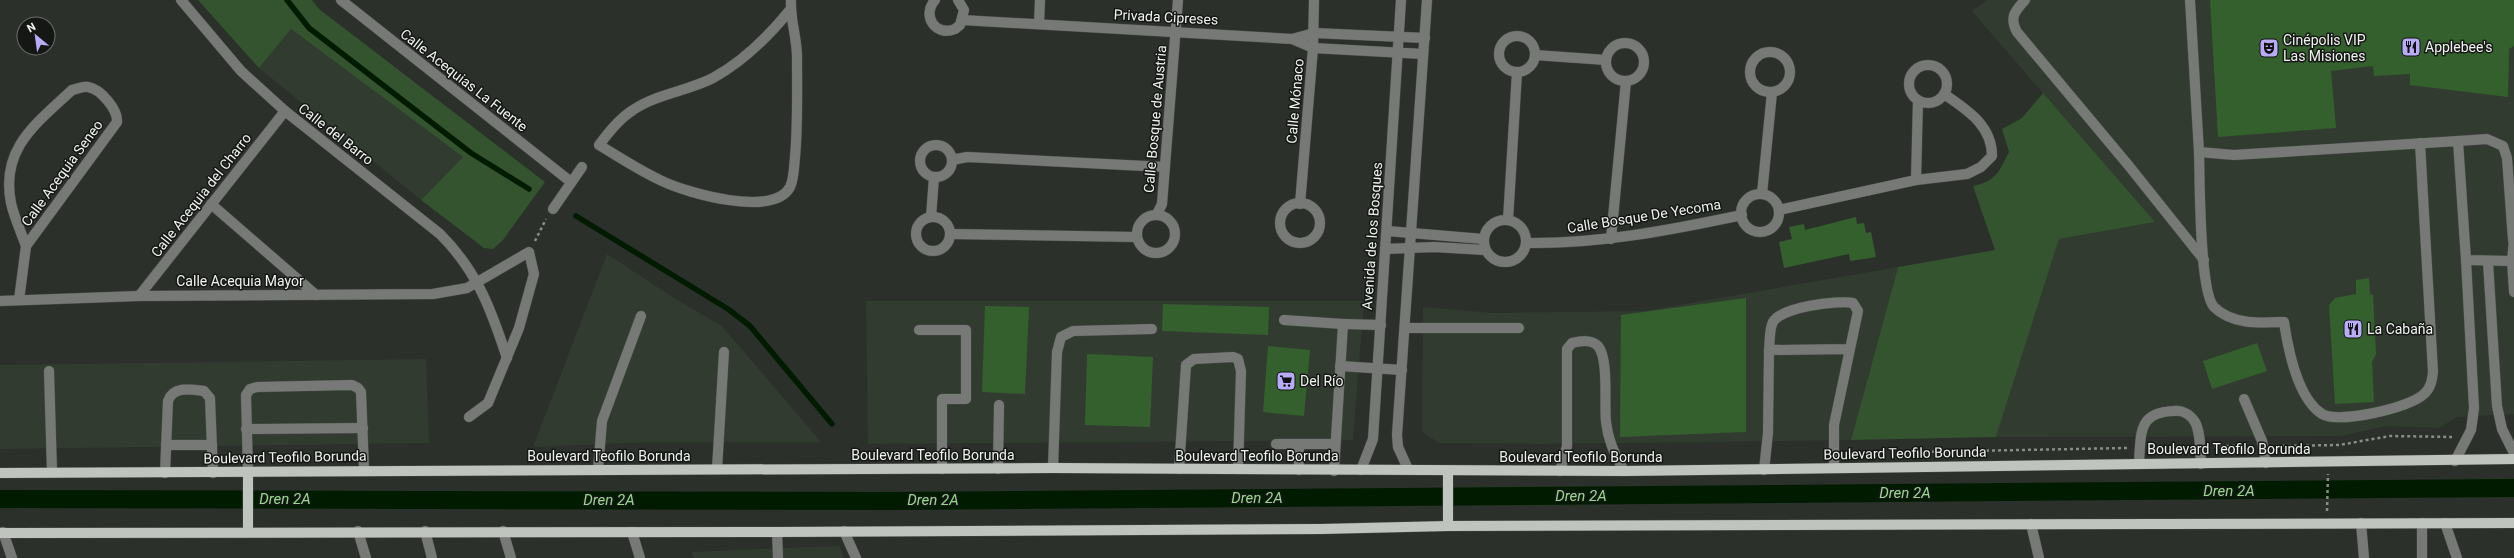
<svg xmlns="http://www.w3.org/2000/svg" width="2514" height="558" font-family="Roboto,sans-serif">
  <rect width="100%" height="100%" fill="#2b302a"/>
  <!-- built -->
  <g fill="#313b30">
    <polygon points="1987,0 2514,0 2514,414 2457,417 2439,428 2386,426 2341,436 1996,437 2059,239 2154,222 1972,11"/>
    <polygon points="291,29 463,157 421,200 259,68"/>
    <polygon points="607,254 674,298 722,326 821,442 650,442 533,447"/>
    <polygon points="1898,267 1851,440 1541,444 1439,443 1422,432 1423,307 1493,313 1645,311"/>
    <polygon points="866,301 1364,301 1353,440 868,444"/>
    <polygon points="426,359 429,443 0,449 0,365"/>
    <polygon points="839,546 844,558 694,558 691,552"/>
  </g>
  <!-- green -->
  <g fill="#33542e">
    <polygon points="198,0 312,0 319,9 545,182 503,240 493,249 484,248 421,200 463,157 291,29 259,68"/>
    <path d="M2043,93L2155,222L2059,239L1996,437L1851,440L1898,267L1995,250L1973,186C1996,181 1999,172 2009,152L2002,129L2022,118Z"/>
  </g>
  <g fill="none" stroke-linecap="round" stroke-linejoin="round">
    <!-- stream -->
    <g stroke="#001b00" stroke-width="5.5">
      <polyline points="287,0 309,28 471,153 529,189"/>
      <polyline points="576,216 728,309 750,326 832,424"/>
    </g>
    <!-- canal -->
    <polyline stroke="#001b00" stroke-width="18" points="0,499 891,501 2514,488"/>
  </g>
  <!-- building -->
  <g fill="#34602d">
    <polygon points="2210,0 2514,0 2514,46 2509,49 2508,97 2410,85 2410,74 2374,76 2373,66 2331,71 2336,128 2218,137"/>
    <polygon points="1856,217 1857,224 1864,223 1866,233 1871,232 1876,257 1850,261 1849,254 1784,268 1779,242 1792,239 1789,227 1804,224 1805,230"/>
    <polygon points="2369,278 2370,295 2373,294 2376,354 2372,362 2374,402 2335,404 2329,305 2335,298 2356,294 2356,280"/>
    <polygon points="1746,298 1746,432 1620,437 1621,315"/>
    <polygon points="1163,304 1269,307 1268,335 1162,331"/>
    <polygon points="985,306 1029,307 1025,394 982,392"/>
    <polygon points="2257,343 2267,371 2212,389 2203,361"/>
    <polygon points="1268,346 1310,350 1304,416 1263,412"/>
    <polygon points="1087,354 1153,357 1150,427 1085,425"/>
  </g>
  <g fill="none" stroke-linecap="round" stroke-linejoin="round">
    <!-- minor casing -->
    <g stroke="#474b46" stroke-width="11">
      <g id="minor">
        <path d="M181,0L241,71L285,111L440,234C477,271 491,309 507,358"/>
        <polyline points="341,0 571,182"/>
        <path d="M935,0C921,16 936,37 955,29L960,25L964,10L958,0"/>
        <path d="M2025,0C2015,11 2009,17 2017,32L2129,166L2204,260"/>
        <polyline points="2190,0 2199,152 2234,155 2458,141 2466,260 2512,261 2514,240"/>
        <path d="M790,10C768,37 744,61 713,78C688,91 656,94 633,110C619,119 609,132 599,145C619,157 640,171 662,181C687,193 774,218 790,187C794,179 794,167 795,157C798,124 797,91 797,57C797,38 790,19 791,0"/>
        <polyline points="962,20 1292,39 1314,33 1425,38"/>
        <polyline points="1039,24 1040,0"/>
        <circle cx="1517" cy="54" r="18"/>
        <polyline points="1292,39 1313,48 1423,54"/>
        <circle cx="1625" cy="62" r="19"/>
        <circle cx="1770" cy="72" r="20"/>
        <polyline points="1535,55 1606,60"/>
        <circle cx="1928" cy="84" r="19"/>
        <polyline points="2458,141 2487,139 2503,146 2507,158 2513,240"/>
        <circle cx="936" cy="161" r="16"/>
        <path d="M2199,152C2200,179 2199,291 2214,307C2232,325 2261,323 2284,322C2288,349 2297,398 2322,414C2338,424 2410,408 2424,394C2431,388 2432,380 2433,372L2420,143"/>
        <polyline points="952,160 967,157 1165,167"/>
        <polyline points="1916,180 1918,100"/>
        <polyline points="1762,194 1772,92"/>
        <circle cx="1760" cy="213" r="19"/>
        <circle cx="1300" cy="223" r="20"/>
        <polyline points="211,204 316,295"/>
        <polyline points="1300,204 1313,48 1314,0"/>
        <polyline points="553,209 582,167"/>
        <path d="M1779,210L1916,180L1967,174L1981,167L1992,156C1992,125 1967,110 1944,94"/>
        <polyline points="1157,214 1162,204 1178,0"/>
        <circle cx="1156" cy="234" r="19"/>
        <polyline points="931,217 934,177"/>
        <circle cx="933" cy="234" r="17"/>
        <circle cx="1505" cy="241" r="21"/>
        <polyline points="1508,220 1517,72"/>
        <polyline points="1387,231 1483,239"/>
        <polyline points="950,234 1136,237"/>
        <polyline points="1611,239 1626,81"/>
        <path d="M1527,243C1599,244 1671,230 1742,215"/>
        <polyline points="1385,249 1434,247 1485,250"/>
        <polyline points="2512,261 2514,292"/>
        <polyline points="2488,262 2497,406 2502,429 2514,453"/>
        <polyline points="139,296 285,111"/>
        <path d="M19,300L26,246L117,122C118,110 101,89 88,87C83,86 77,89 72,90C37,123 0,148 11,203C14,217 21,232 26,246"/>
        <polyline points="0,301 139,296 433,294 467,288 529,252 534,274 519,328 488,403 469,417"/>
        <polyline points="1284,320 1343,324 1334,471"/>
        <polyline points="1343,324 1381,325"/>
        <polyline points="1405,328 1519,328"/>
        <polyline points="919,330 966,330 966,399 942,399 942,469"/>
        <polyline points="1340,366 1402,370"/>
        <polyline points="49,371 52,472"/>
        <polyline points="2244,399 2262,441 2266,463"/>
        <polyline points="246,429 363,428"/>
        <polyline points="1276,444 1334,444"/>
        <polyline points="1299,444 1299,470"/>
        <polyline points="166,445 212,445"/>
        <polyline points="2455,461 2471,430 2474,408 2466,260"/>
        <path d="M2139,463C2141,433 2138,412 2174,411C2182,410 2190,414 2195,422C2201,433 2200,451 2201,464"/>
        <path d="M1834,467V425L1858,311L1853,303C1838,300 1781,307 1773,322C1769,329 1770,342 1769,350L1850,349"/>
        <polyline points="1053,468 1057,352 1061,337 1073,331 1152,329"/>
        <polyline points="717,469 724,352"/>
        <polyline points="998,469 999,405"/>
        <polyline points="1179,469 1186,365 1194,359 1233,357 1238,359 1241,371 1238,469"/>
        <polyline points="1408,469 1398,447 1397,435 1427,0"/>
        <polyline points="598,470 602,421 641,316"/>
        <polyline points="1361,470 1373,439 1401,0"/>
        <polyline points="1764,470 1768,433 1769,350"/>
        <path d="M1560,471L1567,446V349L1572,343C1581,341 1591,339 1598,346C1609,359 1604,404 1606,422C1608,440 1615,456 1624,471"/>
        <polyline points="248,472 246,395 250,389 257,387 352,385 358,388 361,392 364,470"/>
        <path d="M165,473L168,401C173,386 190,389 204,391L210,398L213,473"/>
        <polyline points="2361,523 2364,558"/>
        <polyline points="2445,523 2457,558"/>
        <polyline points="2031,524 2039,558"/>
        <polyline points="358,531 366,558"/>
        <polyline points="425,531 432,558"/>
        <polyline points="503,531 511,558"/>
        <polyline points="844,531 856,558"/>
        <polyline points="3,532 12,558"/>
        <polyline points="632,532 640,558"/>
        <polyline points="777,532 778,558"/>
        <polyline points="2422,558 2422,523"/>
      </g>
    </g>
    <!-- major casing -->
    <g stroke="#474b46" stroke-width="11">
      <g id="major">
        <polyline points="248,472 248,532"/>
        <polyline points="0,473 1053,468 1624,471 2514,459"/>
        <polyline points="1448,526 1448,471"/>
        <polyline points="0,533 777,532 1321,529 1448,526 2514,523"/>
      </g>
    </g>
    <!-- path -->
    <g stroke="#888d88" stroke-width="2.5" stroke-dasharray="3 3" stroke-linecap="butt">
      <polyline points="535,241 546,219"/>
      <polyline points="2214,446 2251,446"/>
      <polyline points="2276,446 2339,445 2390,436 2452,437"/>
      <polyline points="1914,452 2127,448"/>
      <polyline points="2327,511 2328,474"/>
    </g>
    <!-- minor -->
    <use href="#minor" stroke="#777976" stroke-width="10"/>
    <!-- major -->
    <use href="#major" stroke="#bfc5be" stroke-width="10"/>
  </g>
  <!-- icons -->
  <defs>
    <g id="restaurant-square" transform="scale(1)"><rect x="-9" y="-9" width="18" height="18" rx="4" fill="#b8abf7" stroke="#151714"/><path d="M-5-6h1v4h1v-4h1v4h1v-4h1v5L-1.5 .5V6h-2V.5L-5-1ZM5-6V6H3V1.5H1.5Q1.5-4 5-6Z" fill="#111"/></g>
    <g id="theatre-square" transform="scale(1)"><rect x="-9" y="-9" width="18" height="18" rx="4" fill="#b8abf7" stroke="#151714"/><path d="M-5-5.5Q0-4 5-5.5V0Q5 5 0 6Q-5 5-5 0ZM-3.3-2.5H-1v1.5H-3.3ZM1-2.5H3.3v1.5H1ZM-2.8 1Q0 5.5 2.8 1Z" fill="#111"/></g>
    <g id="supermarket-square" transform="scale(1)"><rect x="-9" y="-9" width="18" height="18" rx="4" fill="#b8abf7" stroke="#151714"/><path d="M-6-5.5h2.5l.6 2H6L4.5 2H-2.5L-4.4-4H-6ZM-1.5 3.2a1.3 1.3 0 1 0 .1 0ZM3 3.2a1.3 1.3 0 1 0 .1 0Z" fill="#111"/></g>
  </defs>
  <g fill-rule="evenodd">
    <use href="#restaurant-square" x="2411" y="47"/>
    <use href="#theatre-square" x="2269" y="48"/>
    <use href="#restaurant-square" x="2353" y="329"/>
    <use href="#supermarket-square" x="1286" y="381"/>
  </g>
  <g text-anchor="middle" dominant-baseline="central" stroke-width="3" stroke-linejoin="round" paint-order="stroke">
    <!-- street labels -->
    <g font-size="14" fill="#f0f4f0" stroke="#151714">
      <text transform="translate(1166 17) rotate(3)">Privada Cipreses</text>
      <text transform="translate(464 80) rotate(38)">Calle Acequias La Fuente</text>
      <text transform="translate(1295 101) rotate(-85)">Calle Mónaco</text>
      <text transform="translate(1155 119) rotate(-85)">Calle Bosque de Austria</text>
      <text transform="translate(336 134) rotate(38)">Calle del Barro</text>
      <text transform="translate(62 173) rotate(-54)">Calle Acequia Seneo</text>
      <text transform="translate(201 195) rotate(-52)">Calle Acequia del Charro</text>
      <text transform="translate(1644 216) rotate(-9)">Calle Bosque De Yecoma</text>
      <text transform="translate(1372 236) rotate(-86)">Avenida de los Bosques</text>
      <text x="240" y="281">Calle Acequia Mayor</text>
      <text x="2229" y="449">Boulevard Teofilo Borunda</text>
      <text transform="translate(1905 453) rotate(-1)">Boulevard Teofilo Borunda</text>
      <text x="933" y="455">Boulevard Teofilo Borunda</text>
      <text x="609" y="456">Boulevard Teofilo Borunda</text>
      <text x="1257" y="456">Boulevard Teofilo Borunda</text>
      <text transform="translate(285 457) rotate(-1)">Boulevard Teofilo Borunda</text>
      <text x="1581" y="457">Boulevard Teofilo Borunda</text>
    </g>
    <!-- poi labels -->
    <g font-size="14" fill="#f0f4f0" stroke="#151714" text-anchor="start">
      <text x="2283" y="40">Cinépolis VIP<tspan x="2283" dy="16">Las Misiones</tspan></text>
      <text x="2425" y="47">Applebee's</text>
      <text x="2367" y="329">La Cabaña</text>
      <text x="1300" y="381">Del Río</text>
    </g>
    <!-- water labels -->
    <g font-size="15" font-style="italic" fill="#97d88d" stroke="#151714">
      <text x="2229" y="491">Dren 2A</text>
      <text x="1905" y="493">Dren 2A</text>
      <text x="1581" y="496">Dren 2A</text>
      <text x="1257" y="498">Dren 2A</text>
      <text x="285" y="499">Dren 2A</text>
      <text x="609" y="500">Dren 2A</text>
      <text x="933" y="500">Dren 2A</text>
    </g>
  </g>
  <!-- north arrow -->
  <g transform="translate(36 36) rotate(331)"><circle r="19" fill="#151714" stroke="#6d6f6c"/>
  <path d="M0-3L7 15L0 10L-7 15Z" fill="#b8abf7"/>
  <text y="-6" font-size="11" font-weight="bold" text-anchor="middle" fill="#f0f4f0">N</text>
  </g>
</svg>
